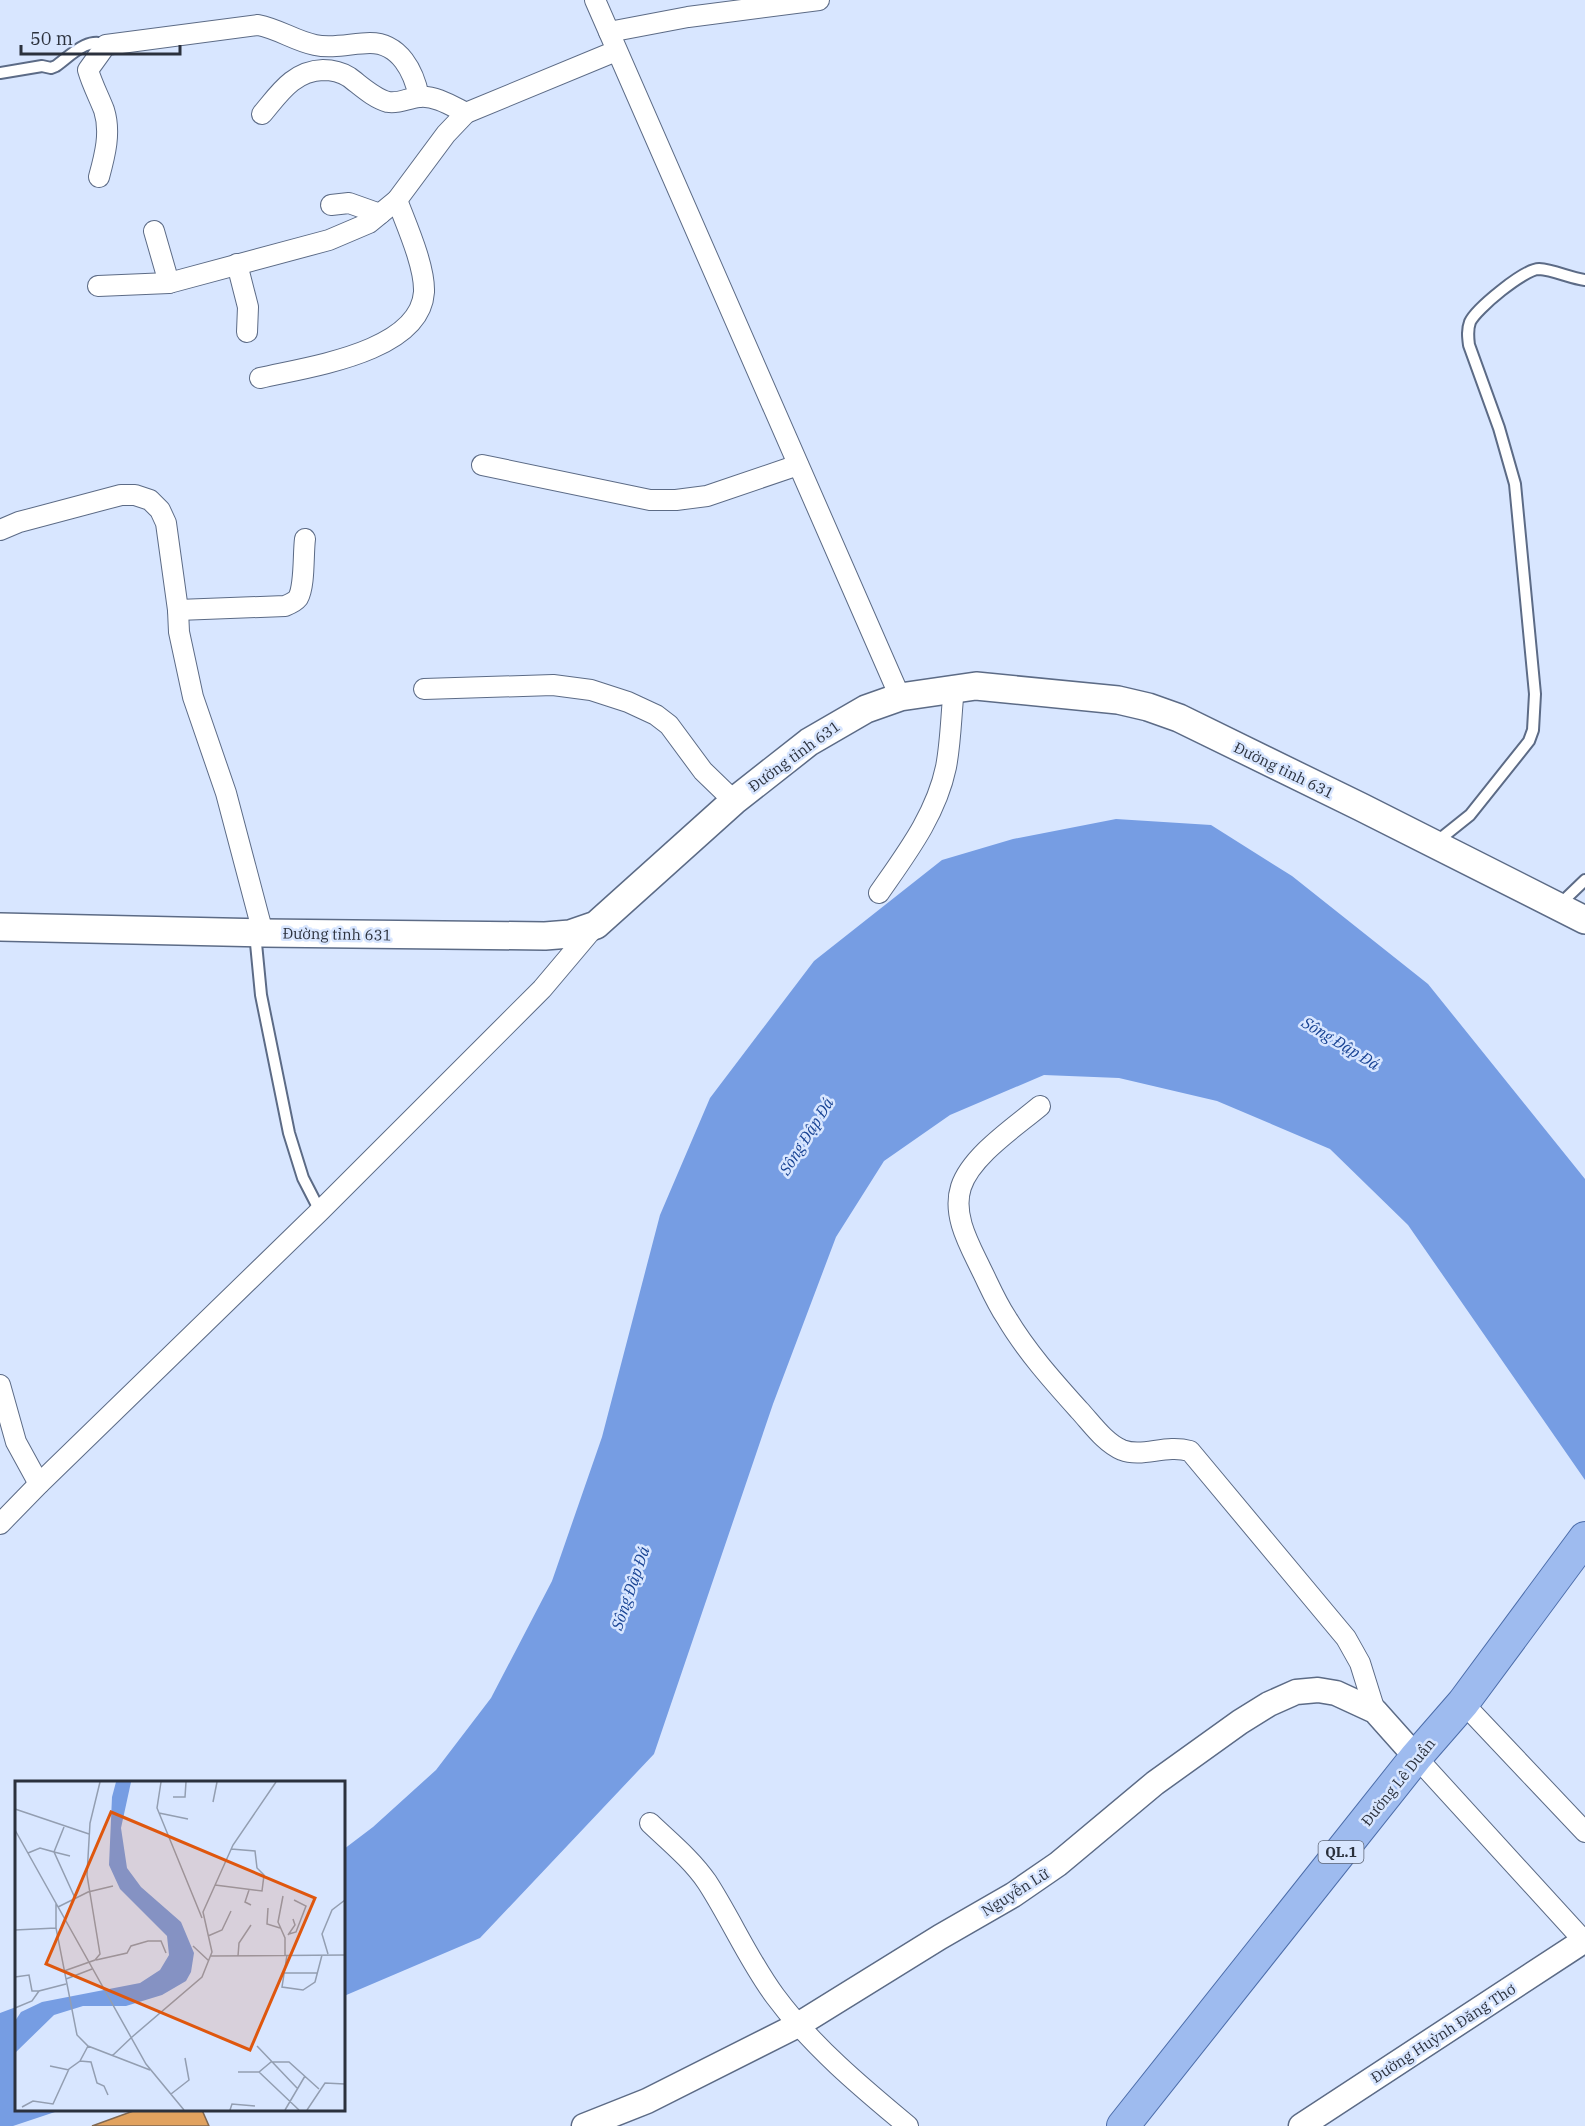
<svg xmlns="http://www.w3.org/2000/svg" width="1585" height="2126" font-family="'IBM Plex Serif',serif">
  <rect width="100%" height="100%" fill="#d8e6ff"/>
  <!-- water -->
  <g fill="#769de3">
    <polygon points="1116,819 1211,825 1292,876 1428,984 1585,1179 1585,1480 1408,1225 1330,1149 1217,1101 1119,1078 1044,1075 950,1115 884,1161 836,1237 773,1404 654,1754 480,1938 344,1996 344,1849 373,1827 436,1770 491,1698 552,1581 602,1437 660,1215 710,1098 814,961 942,860 1013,839"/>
    <polygon points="16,2007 16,2110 61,2110 13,2126 0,2126 0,2013"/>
  </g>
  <!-- building -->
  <polygon fill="#e1a25f" stroke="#806851" stroke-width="1.5" points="136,2110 202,2110 209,2126 92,2126"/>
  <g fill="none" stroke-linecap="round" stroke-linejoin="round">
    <!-- service casing -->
    <g stroke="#5c6b86" stroke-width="14">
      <g id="service">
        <path d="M0,73L42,66L51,68L56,66C70,56 88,36 106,45"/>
        <path d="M1435,843L1470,815L1529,741L1533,730L1535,694L1515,484L1499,428L1469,345C1468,337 1467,330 1470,322C1476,309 1524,269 1539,269C1554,270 1570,278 1585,280"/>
        <polyline points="1558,906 1585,880"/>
        <polyline points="255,933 261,995 289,1133 303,1178 320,1211"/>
      </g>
    </g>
    <!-- minor casing -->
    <g stroke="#5c6b86" stroke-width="22">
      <g id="minor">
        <polyline points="595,0 900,697"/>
        <polyline points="609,32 688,17 819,0"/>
        <path d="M262,114C279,94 293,71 323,70C331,70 341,72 349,77C360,85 373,98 388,102C399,104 408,98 419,97C435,95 452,106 466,113"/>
        <path d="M99,177C105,155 111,132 104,110C99,97 92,84 88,70L106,45L258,25C279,29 295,41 315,45C333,49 353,43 370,43C400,43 414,72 419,97"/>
        <polyline points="331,205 349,203 380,214"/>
        <polyline points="154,231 169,283"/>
        <polyline points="237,264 248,307 247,332"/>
        <polyline points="98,286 169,283 329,240 369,223 397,200 446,134 466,113 616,51"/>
        <path d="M260,378C306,367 420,353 424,292C425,266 406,224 397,200"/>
        <polyline points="482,465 650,500 676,500 707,496 798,465"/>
        <polyline points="0,530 19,522 121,495 135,495 150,500 160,510 166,523 178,610 179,632 193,697 226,793 263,933"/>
        <path d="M178,610L285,606C290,604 295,602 298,598C305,586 303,554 305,539"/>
        <polyline points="424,689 553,685 591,690 628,702 656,715 669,725 703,771 734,801"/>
        <path d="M879,893C906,854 936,815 946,767C951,741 951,714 954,688"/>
        <path d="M1040,1106C1015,1127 971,1156 961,1187C952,1215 969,1244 981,1269C989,1285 996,1302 1006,1317C1026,1351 1053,1381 1079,1410C1092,1424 1105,1443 1122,1450C1143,1458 1165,1444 1190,1451L1346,1638L1360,1663L1375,1711"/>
        <polyline points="0,1385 16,1442 39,1484"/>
        <polyline points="0,1524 39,1484 320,1211 542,989 596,925"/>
        <polyline points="1463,1703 1585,1832"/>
        <polyline points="1416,1757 1584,1941"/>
        <path d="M650,1823C670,1842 692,1860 707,1882C731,1919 749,1961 775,1996C812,2046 861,2087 908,2126"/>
      </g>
    </g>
    <!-- tertiary casing -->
    <g stroke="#5c6b86" stroke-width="27">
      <g id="tertiary">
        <polyline points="584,2126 647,2101 798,2025 940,1937 1013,1895 1058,1864 1155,1783 1240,1722 1269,1704 1296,1692 1318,1690 1336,1693 1375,1711 1416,1757"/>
        <polyline points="1301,2126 1585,1940"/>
      </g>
    </g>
    <!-- secondary casing -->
    <g stroke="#5c6b86" stroke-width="30">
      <polyline id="secondary" points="0,927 263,933 545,936 570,934 596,925 734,801 809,742 866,709 900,697 976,686 1118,700 1148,707 1179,718 1361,807 1585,920"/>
    </g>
    <!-- primary casing -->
    <g stroke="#4c6daa" stroke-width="34">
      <polyline id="primary" points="1123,2126 1416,1757 1463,1703 1585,1538"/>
    </g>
    <!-- service -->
    <use href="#service" stroke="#fff" stroke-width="10"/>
    <!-- minor -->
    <use href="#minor" stroke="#fff" stroke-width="20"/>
    <!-- tertiary -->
    <use href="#tertiary" stroke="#fff" stroke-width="24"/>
    <!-- secondary -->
    <use href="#secondary" stroke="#fff" stroke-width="27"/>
    <!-- primary -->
    <use href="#primary" stroke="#9ebbef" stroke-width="32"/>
  </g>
  <g text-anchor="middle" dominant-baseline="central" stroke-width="5" stroke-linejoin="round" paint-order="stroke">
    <!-- shield labels -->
    <rect fill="#d8e6ff" stroke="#5f6777" stroke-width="1.5" x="1318.5" y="1841" width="45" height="22" rx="4.5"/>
    <g font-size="14" font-weight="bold" fill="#2b313d">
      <text x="1341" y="1852">QL.1</text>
    </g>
    <!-- street labels -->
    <g font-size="15" fill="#2b313d" stroke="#d8e6ff">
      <text transform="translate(794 756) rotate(-36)">Đường tỉnh 631</text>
      <text transform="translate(1284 770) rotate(26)">Đường tỉnh 631</text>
      <text transform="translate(337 934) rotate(1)">Đường tỉnh 631</text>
      <text transform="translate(1398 1782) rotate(-51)">Đường Lê Duẩn</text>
      <text transform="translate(1015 1892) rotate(-32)">Nguyễn Lữ</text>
      <text transform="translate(1443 2033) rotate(-33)">Đường Huỳnh Đăng Thơ</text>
    </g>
    <!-- water labels -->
    <g font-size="16" font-style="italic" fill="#174293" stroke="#d8e6ff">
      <text transform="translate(1341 1043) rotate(31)">Sông Đập Đá</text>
      <text transform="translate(806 1136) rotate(-58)">Sông Đập Đá</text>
      <text transform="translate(630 1588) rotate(-71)">Sông Đập Đá</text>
    </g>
  </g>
  <!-- overview -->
  <g transform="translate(15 1781)">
    <rect width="330" height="330" fill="#d8e6ff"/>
    <path d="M101,1H116L106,47L112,87L126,106L166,141L179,172L176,191L171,200L147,214L111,225H68L39,234L0,272V240L6,231L27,221L125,202L145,189L154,174L152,155L105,108L94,84L97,16Z" fill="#769de3"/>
    <path fill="none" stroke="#939eb1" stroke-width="1.5" d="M146,1L142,27L187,137M158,16H170L171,1M198,21L202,1M0,28L74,53M144,32L173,38M49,46L39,71L55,75M0,49L131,283L169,329M13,72L25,67L39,71L60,117M200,104L247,110L249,94L242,87L240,70L216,68M234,109L230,121L236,124M268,115L263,141L270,157V174M41,122V147L62,254L73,265L135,289M43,126L73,111L98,105M253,127L252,143L265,147M0,149L41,147M274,153L281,151L291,125L279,119M273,154L280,144L278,138M193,155L207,149L216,130M178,165L194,180M313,173L307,153L317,129L330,119M272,174L267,206L288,209L300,201L307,174M196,175L330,174M223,175L224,162L236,144M81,179L112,172L116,165L133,160H146L151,172M49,190L80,179L85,173L72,94L75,42L85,1M268,192H302M0,196L14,194L17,210H24M51,198L77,188M0,227L17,220L24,210L51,203M117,256L187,196L197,171L188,131L218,64L261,1M242,265L282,307M97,275L117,256M65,280L76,281L82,302L89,305L93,314M35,285L54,289M223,291H244L256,281H274L304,308M244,291L284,329M156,313L174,299L170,277M7,326L18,320L38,323L54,288L65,280L73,265M215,329L217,323L240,325M270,329L290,295M292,329L310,302L330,303"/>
    <path fill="#df570e" fill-opacity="0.15" stroke="#df570e" stroke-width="3" d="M96,31L300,117L235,269L31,183Z"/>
    <rect width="330" height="330" fill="none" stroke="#2b313d" stroke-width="3"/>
  </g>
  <!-- scale -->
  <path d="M21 45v9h159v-9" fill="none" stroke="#2b313d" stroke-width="3"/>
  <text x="30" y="45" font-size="18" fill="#2b313d" stroke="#d8e6ff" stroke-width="4.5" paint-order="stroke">50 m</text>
</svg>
